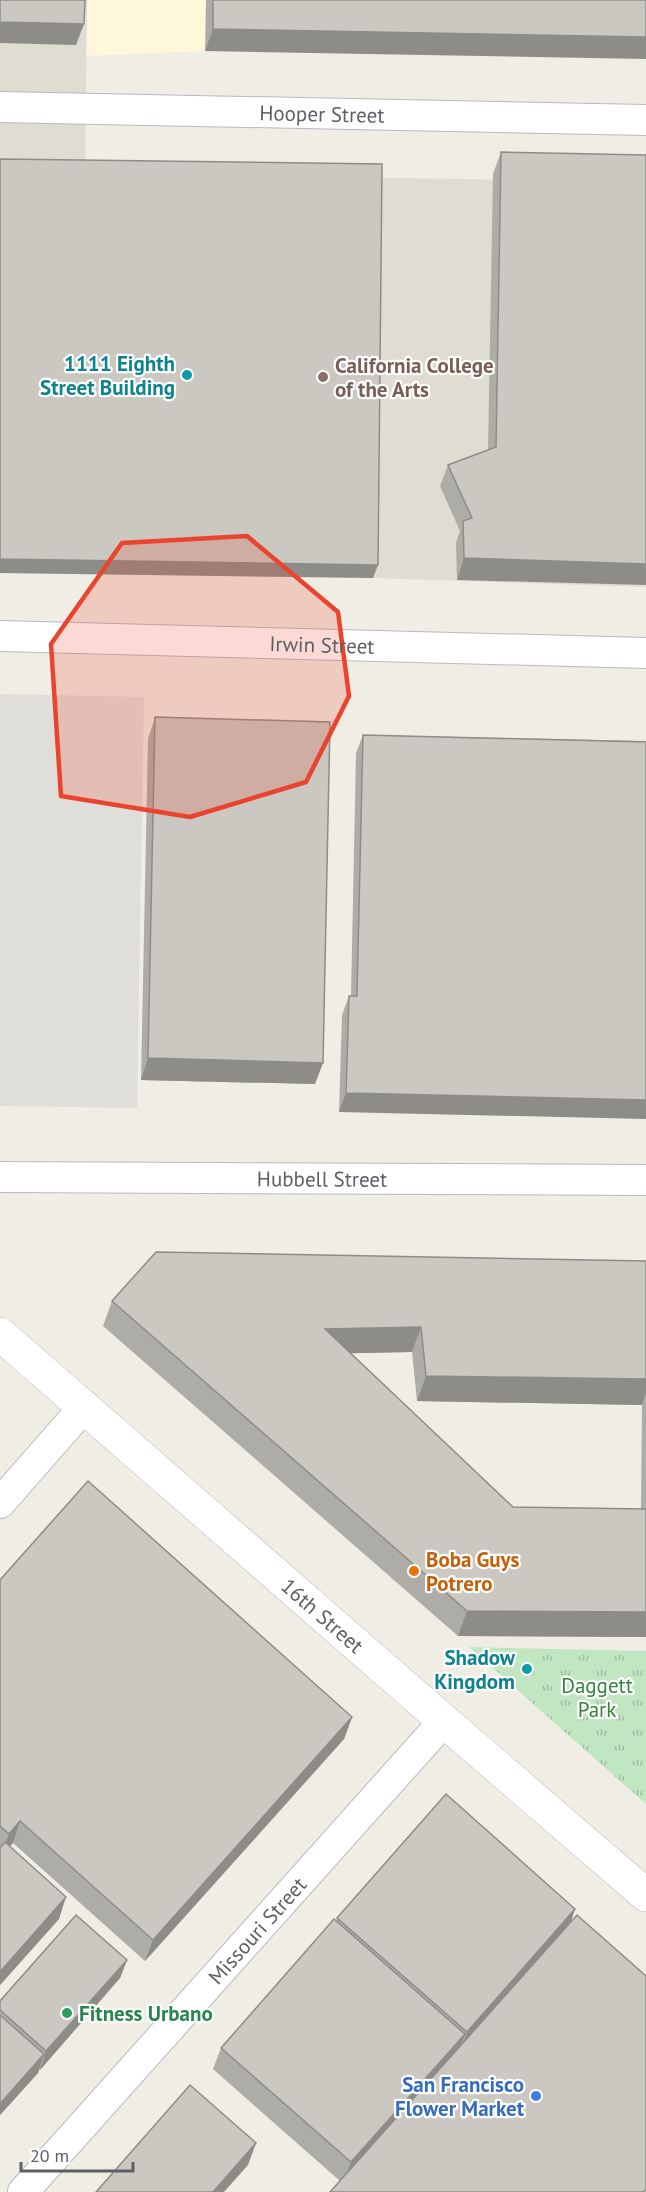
<svg xmlns="http://www.w3.org/2000/svg" width="646" height="2192" font-family="'PT Sans',sans-serif">
  <defs>
    <pattern id="grass-tufts" width="24" height="20" patternUnits="userSpaceOnUse" patternTransform="scale(1.5)"><rect width="24" height="20" fill="#c0e6c2"/><path d="M3 7l-1-3M5 7V3M7 7l1-3M15 17l-1-3M17 17v-4M19 17l1-3" fill="none" stroke="#9fbea1"/></pattern>
  </defs>
  <rect width="100%" height="100%" fill="#efede4"/>
  <!-- commercial -->
  <polygon fill="#fef7da" points="87,0 646,0 205,51 86,56"/>
  <!-- industrial -->
  <polygon fill="#e0ded8" points="0,694 144,697 137,1108 0,1106"/>
  <!-- education -->
  <polygon fill="#dfdcd2" points="0,0 87,0 85,173 646,182 646,587 373,578 0,573"/>
  <!-- grass -->
  <polygon fill="url(#grass-tufts)" points="469,1647 646,1651 646,1804"/>
  <g fill="none" stroke-linecap="round" stroke-linejoin="round">
    <!-- street casing -->
    <g stroke="#b7babe" stroke-width="32">
      <g id="street">
        <path id="s1" d="M0,107L646,120"/>
        <path id="s2" d="M0,636L646,653"/>
        <path id="s3" d="M0,1177L646,1180"/>
        <polyline points="0,1503 85,1406"/>
        <path id="s4" d="M23,2192L444,1721"/>
      </g>
    </g>
    <!-- secondary casing -->
    <g stroke="#b8bbc0" stroke-width="34">
      <g id="secondary">
        <path id="s5" d="M0,1334L444,1721L646,1895"/>
      </g>
    </g>
    <!-- street -->
    <use href="#street" stroke="#fff" stroke-width="30"/>
    <!-- secondary -->
    <use href="#secondary" stroke="#fff" stroke-width="33"/>
  </g>
  <!-- wall -->
  <g fill="#aeaca6" fill-rule="evenodd">
    <polygon points="206,0 646,0 205,51"/>
    <polygon points="501,152 646,155 457,580 456,543 460,531 440,486 448,465 488,450 493,174"/>
    <polygon points="155,717 315,1084 141,1080 148,739"/>
    <polygon points="363,735 646,741 339,1112 342,1015 349,996 351,996 356,753"/>
    <path d="M646,1261V1637L458,1636L103,1326L112,1301ZM412,1352L417,1401L642,1405L641,1509L513,1507L351,1353Z"/>
    <polygon points="0,1580 352,1717 344,1739 145,1961 13,1843 9,1846 59,1919 0,1985"/>
    <polygon points="575,1909 570,1923 340,2181 213,2069 221,2048 336,1921 337,1918"/>
    <polygon points="127,1960 120,1978 40,2070 39,2069 38,2073 0,2115 0,2001"/>
  </g>
  <!-- shaded-wall -->
  <g fill="#8d8c87">
    <polygon points="0,22 84,24 76,45 0,43"/>
    <polygon points="213,29 646,37 646,59 205,51"/>
    <polygon points="464,558 646,564 646,585 457,580"/>
    <polygon points="0,559 378,565 373,578 0,573"/>
    <polygon points="148,1058 323,1063 315,1084 141,1080"/>
    <polygon points="346,1093 646,1100 646,1119 339,1112"/>
    <polygon points="421,1327 412,1352 316,1354 325,1329"/>
    <polygon points="426,1376 646,1379 646,1393 642,1405 417,1401"/>
    <polygon points="467,1611 646,1612 646,1637 458,1636"/>
    <polygon points="352,1717 344,1739 145,1961 153,1940"/>
    <polygon points="20,1821 13,1843 1,1856 9,1834"/>
    <polygon points="66,1897 59,1919 0,1985 0,1972"/>
    <polygon points="575,1909 568,1930 459,2054 467,2032"/>
    <polygon points="127,1960 120,1978 40,2070 46,2051"/>
    <polygon points="465,2034 457,2055 343,2184 351,2162"/>
    <polygon points="44,2054 38,2073 0,2115 0,2104"/>
    <polygon points="256,2143 248,2165 224,2192 213,2192"/>
  </g>
  <!-- building -->
  <g fill="#cac8c1" stroke="#8d8c87" stroke-width="1.5">
    <polygon points="0,0 85,0 84,24 0,22"/>
    <polygon points="213,0 646,0 646,37 213,29"/>
    <polygon points="501,152 646,155 646,564 464,558 463,521 472,518 448,465 496,447"/>
    <polygon points="0,159 382,164 378,565 0,559"/>
    <polygon points="155,717 330,722 323,1063 148,1058"/>
    <polygon points="363,735 646,742 646,1100 346,1093 349,996 357,996"/>
    <polygon points="156,1252 646,1261 646,1379 426,1376 421,1327 325,1329 513,1507 646,1509 646,1612 467,1611 112,1301"/>
    <polygon points="88,1481 352,1717 153,1940 20,1821 9,1834 0,1826 0,1580"/>
    <polygon points="446,1794 575,1909 467,2032 337,1918"/>
    <polygon points="5,1842 66,1897 0,1972 0,1848"/>
    <polygon points="76,1915 127,1960 46,2051 0,2010 0,2001"/>
    <polygon points="577,1915 646,1976 646,2189 644,2192 330,2192"/>
    <polygon points="334,1919 465,2034 351,2162 221,2048"/>
    <polygon points="0,2015 44,2054 0,2104"/>
    <polygon points="190,2085 256,2143 213,2192 96,2192"/>
  </g>
  <!-- marked area -->
  <path fill="#ea432e" fill-opacity="0.2" stroke="#ea432e" stroke-width="4.5" stroke-linejoin="round" d="M247,536L338,612L349,696L306,782L190,817L61,796L51,644L122,543Z"/>
  <!-- markers -->
  <g fill="#0f9aa8" stroke="#fff" stroke-width="2">
    <circle cx="187" cy="375" r="6"/>
    <circle cx="527" cy="1669" r="6"/>
  </g>
  <circle fill="#8d6e63" stroke="#fff" stroke-width="2" cx="323" cy="377" r="6"/>
  <circle fill="#e8710a" stroke="#fff" stroke-width="2" cx="414" cy="1571" r="6"/>
  <circle fill="#2e9e5b" stroke="#fff" stroke-width="2" cx="67" cy="2013" r="6"/>
  <circle fill="#3f7fe0" stroke="#fff" stroke-width="2" cx="536" cy="2096" r="6"/>
  <g text-anchor="middle" dominant-baseline="central" stroke-width="4.5" stroke-linejoin="round" paint-order="stroke">
    <!-- street labels -->
    <g font-size="21" fill="#5c6065" stroke="#fff">
      <text stroke="none"><textPath href="#s1" startOffset="322">Hooper Street</textPath></text>
      <text stroke="none"><textPath href="#s2" startOffset="322">Irwin Street</textPath></text>
      <text stroke="none"><textPath href="#s3" startOffset="322">Hubbell Street</textPath></text>
      <text stroke="none"><textPath href="#s5" startOffset="428">16th Street</textPath></text>
      <text stroke="none"><textPath href="#s4" startOffset="351">Missouri Street</textPath></text>
    </g>
    <!-- culture labels -->
    <g font-size="21" font-weight="bold" fill="#0d838f" stroke="#fff" text-anchor="end">
      <text x="175" y="363">1111 Eighth<tspan x="175" dy="24">Street Building</tspan></text>
      <text x="515" y="1657">Shadow<tspan x="515" dy="24">Kingdom</tspan></text>
    </g>
    <!-- education labels -->
    <g font-size="21" font-weight="bold" fill="#785e54" stroke="#fff" text-anchor="start">
      <text x="335" y="365">California College<tspan x="335" dy="24">of the Arts</tspan></text>
    </g>
    <!-- food labels -->
    <g font-size="21" font-weight="bold" fill="#c56008" stroke="#fff" text-anchor="start">
      <text x="426" y="1559">Boba Guys<tspan x="426" dy="24">Potrero</tspan></text>
    </g>
    <!-- park labels -->
    <g font-size="21" fill="#34843a" stroke="#fff">
      <text x="597" y="1685">Daggett<tspan x="597" dy="24">Park</tspan></text>
    </g>
    <!-- leisure labels -->
    <g font-size="21" font-weight="bold" fill="#27864d" stroke="#fff" text-anchor="start">
      <text x="79" y="2013">Fitness Urbano</text>
    </g>
    <!-- shop labels -->
    <g font-size="21" font-weight="bold" fill="#366cbe" stroke="#fff" text-anchor="end">
      <text x="524" y="2084">San Francisco<tspan x="524" dy="24">Flower Market</tspan></text>
    </g>
  </g>
  <!-- scale -->
  <path d="M21 2162v9h112v-9" fill="none" stroke="#5c6065" stroke-width="3"/>
  <text x="30" y="2162" font-size="18" fill="#5c6065" stroke="#ffffff" stroke-width="4.5" paint-order="stroke">20 m</text>
</svg>
